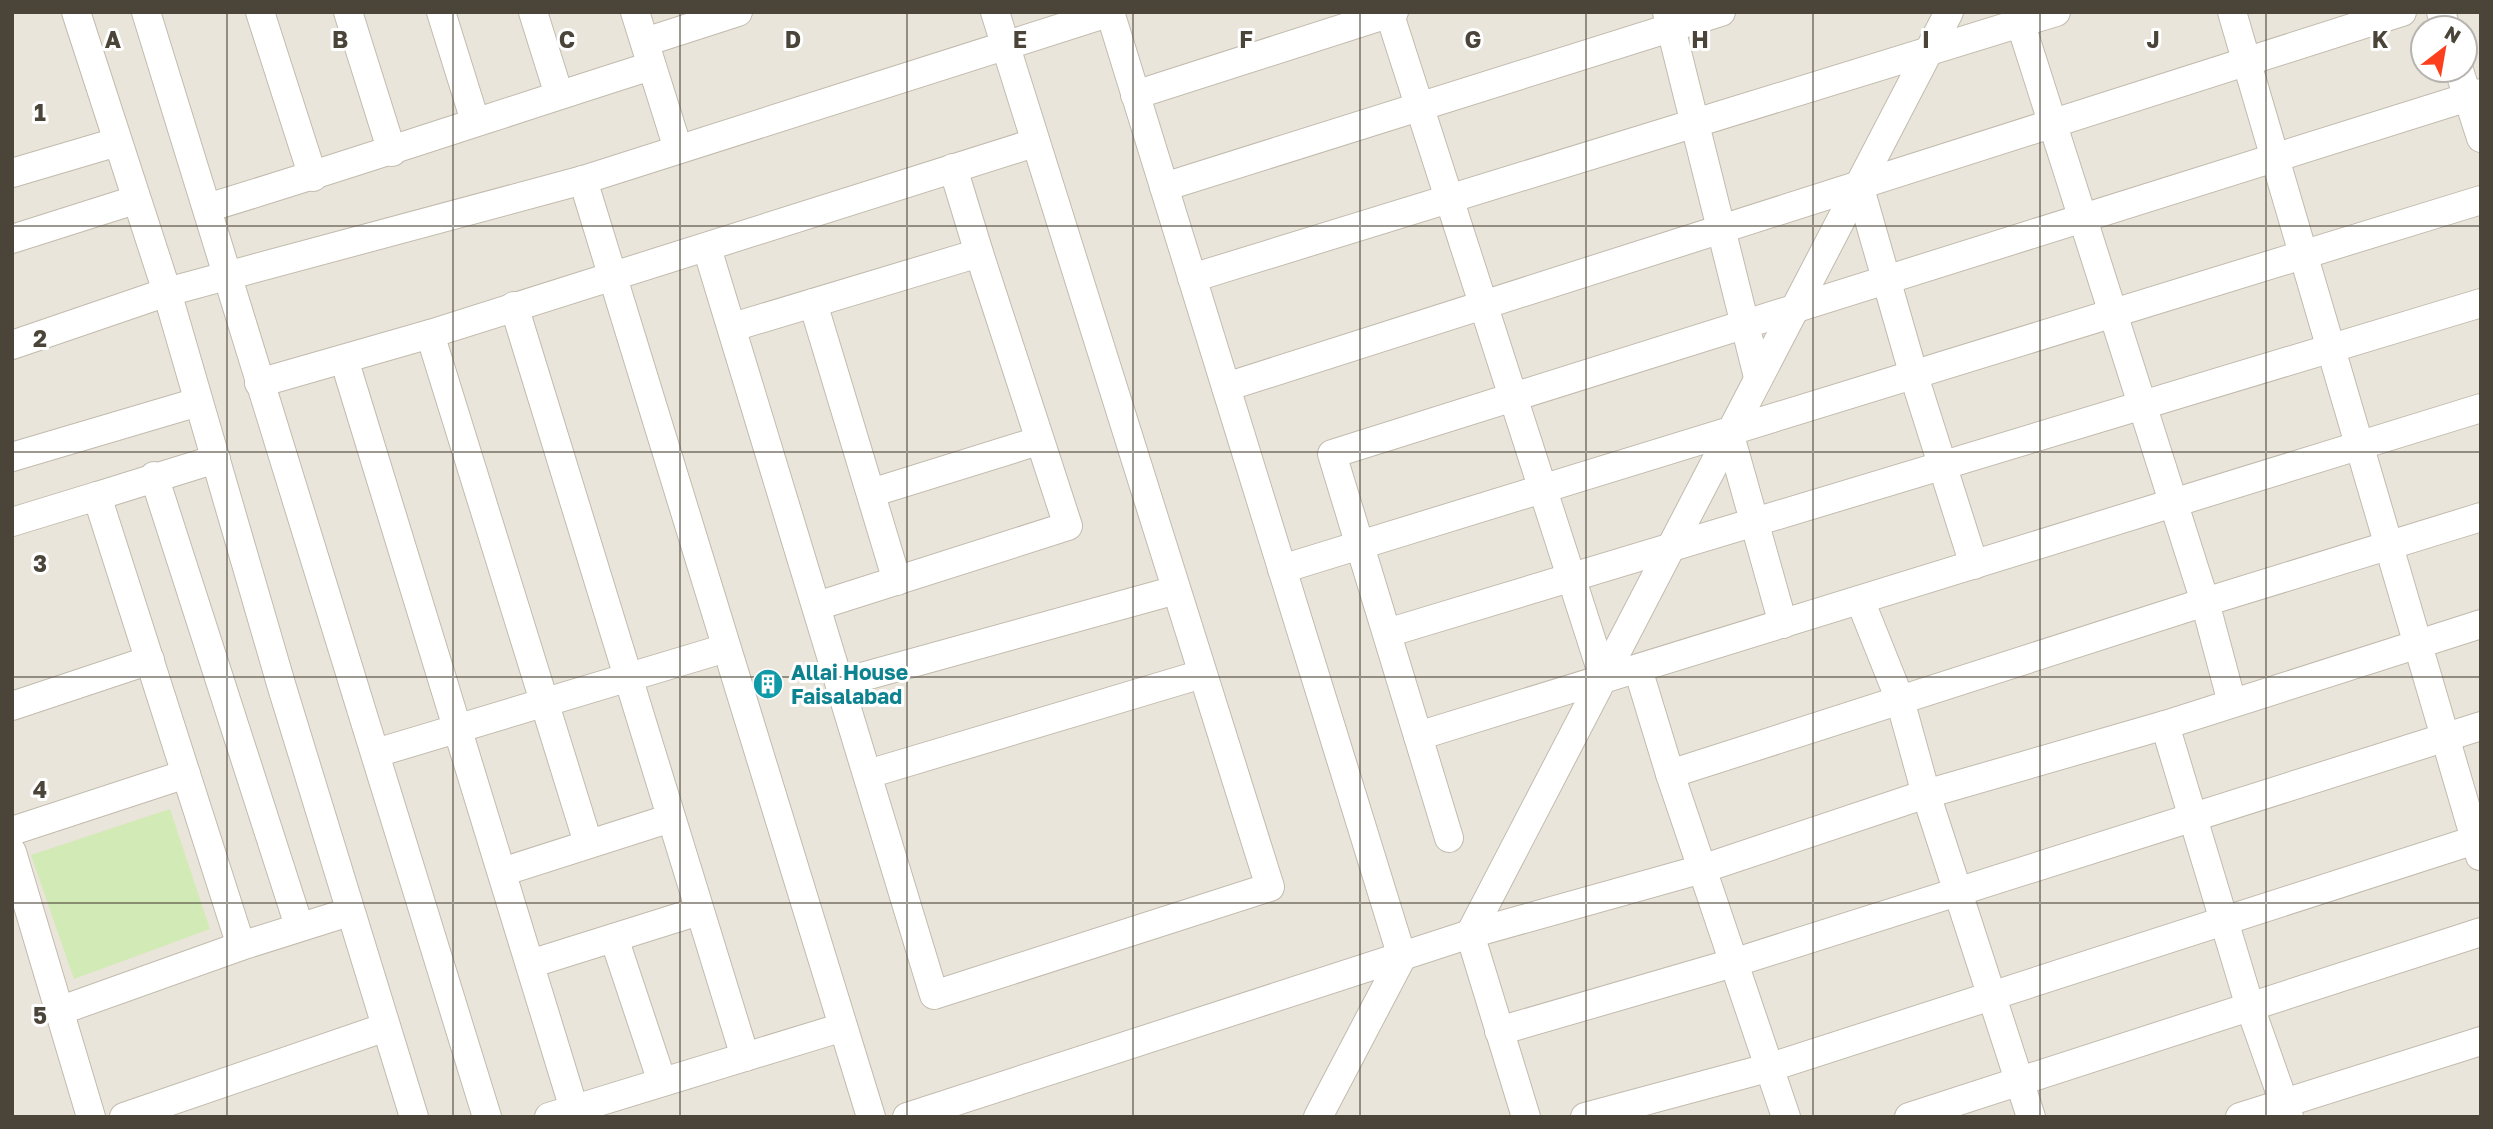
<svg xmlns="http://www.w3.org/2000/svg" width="2493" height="1129" font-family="'Golos Text',sans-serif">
  <rect width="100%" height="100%" fill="#f6f3ec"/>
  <!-- residential -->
  <path fill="#eae5da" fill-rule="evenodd" d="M12,12H2481V1117H12ZM2423,28H2465V70H2423Z"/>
  <!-- green -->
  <polygon fill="#d2eab5" points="170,809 210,929 74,979 31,855"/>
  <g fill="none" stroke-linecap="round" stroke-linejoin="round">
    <!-- minor casing -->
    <g stroke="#c2bbae" stroke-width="30">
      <g id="minor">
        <polyline points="76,12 167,292 281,684 414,1117"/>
        <polyline points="146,12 487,1117"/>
        <polyline points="260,12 313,177"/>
        <polyline points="348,12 392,152"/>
        <polyline points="441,12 475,121"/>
        <polyline points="533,12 559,95"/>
        <polyline points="635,12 678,149"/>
        <polyline points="1110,12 1402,957 1318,1117"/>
        <polyline points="1389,12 1603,676"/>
        <polyline points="1667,12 1758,377"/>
        <polyline points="2017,12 2205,602 2232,703"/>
        <polyline points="2232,12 2480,856"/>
        <polyline points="2441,12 2446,28"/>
        <polyline points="645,42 738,12"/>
        <polyline points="2459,70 2481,138"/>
        <polyline points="1135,95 1394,12"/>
        <polyline points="953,168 979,253"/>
        <polyline points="12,173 117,142"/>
        <polyline points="583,180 871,1117"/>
        <polyline points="1859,185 1914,376 1974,565"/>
        <polyline points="1164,187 1721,12"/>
        <path d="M207,208C356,163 503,113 651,66"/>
        <polyline points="12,239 135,200"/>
        <polyline points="707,248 934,995 1270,887 995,12"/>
        <polyline points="1192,278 2056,12"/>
        <polyline points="813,303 897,581"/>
        <polyline points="514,306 745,1057"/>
        <polyline points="733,327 979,253 1068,526 817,606"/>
        <polyline points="430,334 588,843"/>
        <polyline points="12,345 167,292 583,180 1111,12"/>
        <polyline points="344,359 574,1109"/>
        <polyline points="259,383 430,334 1034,143"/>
        <polyline points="1226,387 2402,12"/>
        <polyline points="1729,432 1783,624"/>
        <polyline points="12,457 198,402"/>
        <polyline points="154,476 299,926"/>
        <polyline points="871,493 1038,441"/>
        <polyline points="97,496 216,459"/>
        <polyline points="12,522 97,496 241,946"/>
        <polyline points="1282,569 2481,200"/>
        <polyline points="1860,600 1900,700 1926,794 2031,1117"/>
        <polyline points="1387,633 2481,303"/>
        <polyline points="1638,669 1670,774 1786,1117"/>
        <polyline points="840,683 1176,590"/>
        <polyline points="12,706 150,660"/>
        <polyline points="2165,725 2250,1007 2289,1117"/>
        <polyline points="1418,736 2481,408"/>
        <polyline points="376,753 726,648"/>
        <polyline points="868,774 1202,674"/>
        <polyline points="1670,774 2205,602 2481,517"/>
        <polyline points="12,831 186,774"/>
        <polyline points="1449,838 1332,454 2481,93"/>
        <polyline points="12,852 91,1117"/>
        <polyline points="502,872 671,818"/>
        <polyline points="614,938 662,1082"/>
        <polyline points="530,964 699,911"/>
        <polyline points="59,1011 241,946 349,912"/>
        <polyline points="1499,1031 1733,963 2481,726"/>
        <polyline points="124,1117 386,1027"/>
        <polyline points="549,1117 843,1027"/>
        <polyline points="907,1117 1470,934 1702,869 1926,794 2165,725 2481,624"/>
        <polyline points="1526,1117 1470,934 1949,12"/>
        <polyline points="1585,1117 1771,1067 2481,838"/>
        <polyline points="1909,1117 2481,932"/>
        <polyline points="2240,1117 2481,1041"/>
      </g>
    </g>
    <!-- minor -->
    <use href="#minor" stroke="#fff" stroke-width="28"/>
  </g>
  <!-- grid -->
  <path fill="none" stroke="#4b4439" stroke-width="2" stroke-opacity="0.55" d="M227,12V1117M453,12V1117M680,12V1117M907,12V1117M1133,12V1117M1360,12V1117M1586,12V1117M1813,12V1117M2040,12V1117M2266,12V1117M12,226H2481M12,452H2481M12,677H2481M12,903H2481"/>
  <!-- icons -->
  <defs>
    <g id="building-disc" transform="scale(1.575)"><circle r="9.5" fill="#0f9aa8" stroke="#fff"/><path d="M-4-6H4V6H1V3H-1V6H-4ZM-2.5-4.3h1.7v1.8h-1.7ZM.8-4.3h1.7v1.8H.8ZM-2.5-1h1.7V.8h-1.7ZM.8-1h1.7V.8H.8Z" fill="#fff"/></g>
  </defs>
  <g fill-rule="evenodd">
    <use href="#building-disc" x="768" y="684"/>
  </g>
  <g text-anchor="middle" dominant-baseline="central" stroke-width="6" stroke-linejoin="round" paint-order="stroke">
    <!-- culture labels -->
    <g font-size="21" font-weight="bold" fill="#0d838f" stroke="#fff" text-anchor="start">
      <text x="791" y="672">Allai House<tspan x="791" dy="24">Faisalabad</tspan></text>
    </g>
  </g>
  <g font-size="23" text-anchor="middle" font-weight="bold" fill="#4b4439" stroke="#fff" stroke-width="6" stroke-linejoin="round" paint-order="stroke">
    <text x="113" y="48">A</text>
    <text x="340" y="48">B</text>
    <text x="567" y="48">C</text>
    <text x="793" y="48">D</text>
    <text x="1020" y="48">E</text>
    <text x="1246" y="48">F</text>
    <text x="1473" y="48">G</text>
    <text x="1700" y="48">H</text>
    <text x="1926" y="48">I</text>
    <text x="2153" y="48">J</text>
    <text x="2380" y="48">K</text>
    <text x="40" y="121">1</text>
    <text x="40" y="347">2</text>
    <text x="40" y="572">3</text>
    <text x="40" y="798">4</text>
    <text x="40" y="1024">5</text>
  </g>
  <!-- border -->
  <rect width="2493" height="1129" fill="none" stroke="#4b4439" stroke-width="28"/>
  <!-- north arrow -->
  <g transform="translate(2444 49) rotate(31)"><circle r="33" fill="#ffffff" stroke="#b7b4b0" stroke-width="2"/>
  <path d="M0-5L12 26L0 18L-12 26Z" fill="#fc3f1d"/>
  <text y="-10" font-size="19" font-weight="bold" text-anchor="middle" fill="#4b4439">N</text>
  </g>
</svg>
